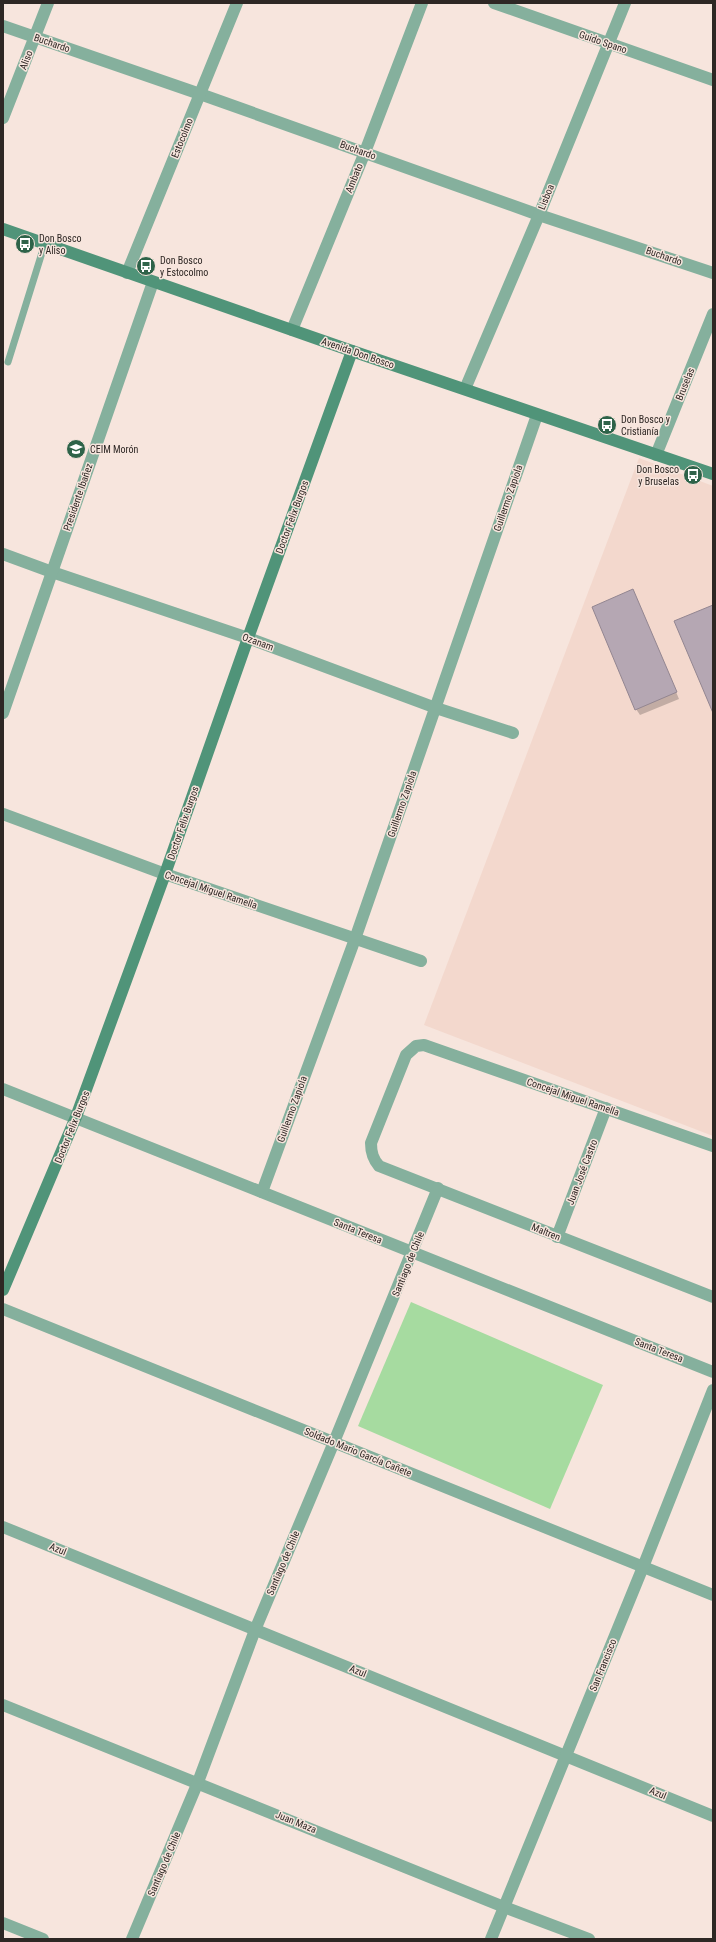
<svg xmlns="http://www.w3.org/2000/svg" width="716" height="1942" font-family="'Roboto Condensed',sans-serif">
  <rect width="100%" height="100%" fill="#f7e5dd"/>
  <!-- built -->
  <polygon fill="#f3d8cd" points="639,458 713,486 713,1136 424,1025"/>
  <!-- green -->
  <polygon fill="#a6dba0" points="411,1302 603,1385 550,1509 358,1426"/>
  <!-- shadow -->
  <polygon fill="#0003" points="633,590 679,699 640,715 636,709"/>
  <!-- building -->
  <g fill="#b5a7b3" stroke="#938691">
    <polygon points="633,589 677,692 635,710 592,607"/>
    <polygon points="713,605 713,713 674,621"/>
  </g>
  <g fill="none" stroke-linecap="round" stroke-linejoin="round">
    <!-- lane -->
    <polyline stroke="#85b09d" stroke-width="7" points="8,362 45,243"/>
    <!-- street -->
    <g stroke="#85b09d" stroke-width="12">
      <polyline points="494,3 713,80"/>
      <polyline points="3,26 200,94 539,215 713,273"/>
      <polyline points="3,118 48,3"/>
      <polyline points="127,273 237,3"/>
      <polyline points="292,330 365,152 422,3"/>
      <polyline points="465,389 539,215 625,3"/>
      <polyline points="656,455 713,314"/>
      <polyline points="3,554 52,572 248,638 436,708 513,733"/>
      <polyline points="3,713 153,282"/>
      <polyline points="3,814 165,874 421,961"/>
      <polyline points="3,1089 713,1372"/>
      <path d="M713,1146L424,1045L416,1046L406,1055L371,1143C371,1153 373,1159 379,1166L713,1297"/>
      <polyline points="262,1192 355,939 537,415"/>
      <polyline points="557,1237 606,1108"/>
      <polyline points="3,1309 713,1595"/>
      <polyline points="3,1527 713,1816"/>
      <polyline points="3,1705 504,1907 589,1939"/>
      <polyline points="3,1923 43,1939"/>
      <polyline points="132,1939 198,1782 255,1630 334,1442 438,1188"/>
      <polyline points="491,1939 643,1567 713,1390"/>
    </g>
    <!-- secondary -->
    <g stroke="#509479" stroke-width="12">
      <polyline points="3,229 352,351 713,474"/>
      <polyline points="3,1290 76,1117 165,874 248,638 352,351"/>
    </g>
  </g>
  <!-- icons -->
  <defs>
    <g id="bus-disc" transform="scale(1)"><circle r="9.5" fill="#2e6349" stroke="#f7e5dd"/><path d="M-5-6H5V4H4V6H2V4H-2V6H-4V4H-5ZM-3.5-4V0h7V-4ZM-3.5 1.2v1.5H-2V1.2ZM2 1.2v1.5H3.5V1.2Z" fill="#fff"/></g>
    <g id="school-disc" transform="scale(1)"><circle r="9.5" fill="#2e6349" stroke="#f7e5dd"/><path d="M0-5L7-2L0 1L-7-2ZM-4 1L0 2.5L4 1V4Q0 6-4 4Z" fill="#fff"/></g>
  </defs>
  <g fill-rule="evenodd">
    <use href="#bus-disc" x="25" y="244"/>
    <use href="#bus-disc" x="146" y="266"/>
    <use href="#bus-disc" x="607" y="425"/>
    <use href="#school-disc" x="76" y="449"/>
    <use href="#bus-disc" x="693" y="475"/>
  </g>
  <g text-anchor="middle" dominant-baseline="central" stroke-width="3" stroke-linejoin="round" paint-order="stroke">
    <!-- street labels -->
    <g font-size="10" fill="#2e2724" stroke="#f7e5dd">
      <text transform="translate(603 42) rotate(19)">Guido Spano</text>
      <text transform="translate(52 43) rotate(19)">Buchardo</text>
      <text transform="translate(26 60) rotate(-69)">Aliso</text>
      <text transform="translate(182 138) rotate(-68)">Estocolmo</text>
      <text transform="translate(358 150) rotate(20)">Buchardo</text>
      <text transform="translate(354 178) rotate(-68)">Ambato</text>
      <text transform="translate(546 197) rotate(-68)">Lisboa</text>
      <text transform="translate(664 256) rotate(19)">Buchardo</text>
      <text transform="translate(358 353) rotate(19)">Avenida Don Bosco</text>
      <text transform="translate(685 384) rotate(-68)">Bruselas</text>
      <text transform="translate(78 497) rotate(-71)">Presidente Ibañez</text>
      <text transform="translate(508 498) rotate(-71)">Guillermo Zapiola</text>
      <text transform="translate(292 517) rotate(-70)">Doctor Felix Burgos</text>
      <text transform="translate(258 642) rotate(20)">Ozanam</text>
      <text transform="translate(402 804) rotate(-71)">Guillermo Zapiola</text>
      <text transform="translate(183 823) rotate(-71)">Doctor Felix Burgos</text>
      <text transform="translate(211 890) rotate(19)">Concejal Miguel Ramella</text>
      <text transform="translate(573 1097) rotate(19)">Concejal Miguel Ramella</text>
      <text transform="translate(292 1109) rotate(-70)">Guillermo Zapiola</text>
      <text transform="translate(72 1127) rotate(-68)">Doctor Felix Burgos</text>
      <text transform="translate(582 1172) rotate(-69)">Juan José Castro</text>
      <text transform="translate(358 1231) rotate(22)">Santa Teresa</text>
      <text transform="translate(546 1232) rotate(22)">Maltren</text>
      <text transform="translate(408 1264) rotate(-68)">Santiago de Chile</text>
      <text transform="translate(659 1350) rotate(21)">Santa Teresa</text>
      <text transform="translate(358 1452) rotate(22)">Soldado Mario García Cañete</text>
      <text transform="translate(58 1549) rotate(22)">Azul</text>
      <text transform="translate(283 1563) rotate(-67)">Santiago de Chile</text>
      <text transform="translate(603 1665) rotate(-68)">San Francisco</text>
      <text transform="translate(358 1671) rotate(22)">Azul</text>
      <text transform="translate(658 1793) rotate(22)">Azul</text>
      <text transform="translate(296 1822) rotate(22)">Juan Maza</text>
      <text transform="translate(164 1864) rotate(-67)">Santiago de Chile</text>
    </g>
    <!-- poi labels -->
    <g font-size="10" fill="#2e2724" stroke="#f7e5dd" text-anchor="start">
      <text x="39" y="238">Don Bosco<tspan x="39" dy="12">y Aliso</tspan></text>
      <text x="160" y="260">Don Bosco<tspan x="160" dy="12">y Estocolmo</tspan></text>
      <text x="621" y="419">Don Bosco y<tspan x="621" dy="12">Cristianía</tspan></text>
      <text x="90" y="449">CEIM Morón</text>
      <text x="679" y="469" text-anchor="end">Don Bosco<tspan x="679" dy="12">y Bruselas</tspan></text>
    </g>
  </g>
  <!-- border -->
  <rect width="716" height="1942" fill="none" stroke="#2e2724" stroke-width="8"/>
</svg>
